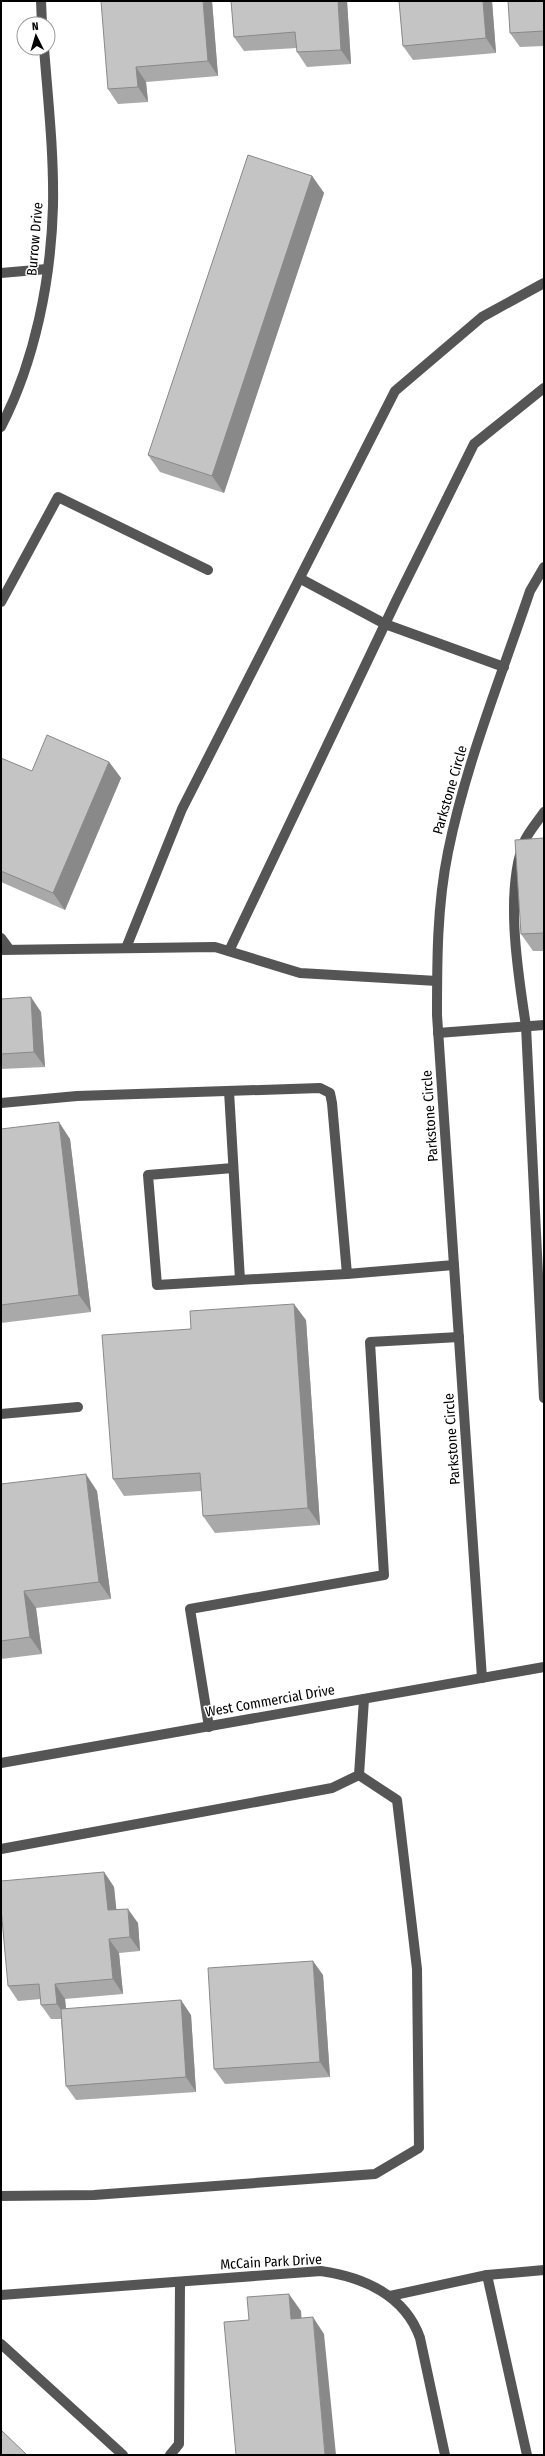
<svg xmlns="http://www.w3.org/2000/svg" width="545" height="2456" font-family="'Fira Sans Condensed',sans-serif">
  <rect width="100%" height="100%" fill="#fff"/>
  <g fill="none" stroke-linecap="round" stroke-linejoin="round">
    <!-- minor -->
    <g stroke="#555" stroke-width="10">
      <polyline points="41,1 42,24"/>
      <polyline points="1,273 47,269"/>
      <path d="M1,427C35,361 51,280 53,206C54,153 48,100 44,48"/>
      <polyline points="301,579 385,624 504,667"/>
      <polyline points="1,602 58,497 208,570"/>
      <path d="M544,812C538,821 530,830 525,840C504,889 518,974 526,1026L544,1398"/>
      <polyline points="1,938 9,949"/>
      <polyline points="126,948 182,809 395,391 482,317 544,283"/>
      <polyline points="1,950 215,947 300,973 437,981"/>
      <polyline points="229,951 396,601 474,444 544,388"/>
      <polyline points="438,1033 544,1025"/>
      <polyline points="229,1091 240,1280 347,1274"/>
      <polyline points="1,1103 77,1096 320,1088 330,1093 332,1103 347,1274 454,1265"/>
      <polyline points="233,1168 148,1175 157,1285 240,1280"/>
      <polyline points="1,1414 78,1407"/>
      <path d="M482,1678L437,1015C437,961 437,906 448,852C466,763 501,677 530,591L544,567"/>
      <polyline points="209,1727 190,1609 384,1575 370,1342 459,1337"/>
      <polyline points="1,1763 544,1667"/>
      <polyline points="1,1849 332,1788 359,1775 364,1699"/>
      <polyline points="1,2196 94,2195 375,2174 419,2148 417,1969 397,1800 359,1775"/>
      <polyline points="487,2275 527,2455"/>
      <path d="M1,2295L321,2271C363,2277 405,2295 420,2338L445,2455"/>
      <polyline points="390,2296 487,2275 544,2270"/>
      <polyline points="1,2344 123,2455"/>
      <polyline points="170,2455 179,2444 180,2282"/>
    </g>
  </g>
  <!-- wall -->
  <g fill="#a9a9a9">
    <polygon points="212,1 218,76 146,82 148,102 118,104 108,89"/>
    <polygon points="231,1 347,1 351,64 307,67 297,52 297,48 244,51 234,37"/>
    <polygon points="399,1 492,1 496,53 413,60 403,46"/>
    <polygon points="544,1 544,46 520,47 510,33"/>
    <polygon points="312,176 324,193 224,493 160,472 148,455"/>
    <polygon points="1,758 32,771 109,762 121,778 65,910 1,882"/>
    <polygon points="544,838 544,951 533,951 521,934"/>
    <polygon points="1,999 41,1012 45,1067 1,1069"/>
    <polygon points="1,1129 70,1139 91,1312 1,1323"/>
    <polygon points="306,1320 320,1525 215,1533 203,1516 201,1491 124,1496 113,1479 191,1329"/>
    <polygon points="1,1484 97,1491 111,1599 36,1608 42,1654 1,1659"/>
    <polygon points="104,1872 114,1887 116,1910 138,1923 140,1951 119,1953 123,1994 65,1999 66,2009 191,2015 196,2092 76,2100 66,2086 61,2019 51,2019 41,2005 41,1999 18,2001 8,1986"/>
    <polygon points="323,1975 330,2077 225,2084 214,2069"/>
  </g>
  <!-- shaded-wall -->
  <g fill="#898989">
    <polygon points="203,1 212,1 218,76 208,61"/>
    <polygon points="338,1 347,1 351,64 341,50"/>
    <polygon points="483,1 492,1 496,53 486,38"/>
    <polygon points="136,67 146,82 148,102 138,87"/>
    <polygon points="312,176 324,193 224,493 212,476"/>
    <polygon points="109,762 121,778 65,910 53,893"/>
    <polygon points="31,997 41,1012 45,1067 34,1052"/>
    <polygon points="59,1122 70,1139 91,1312 79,1295"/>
    <polygon points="294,1304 306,1320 320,1525 308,1508"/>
    <polygon points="86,1474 97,1491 111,1599 99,1582"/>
    <polygon points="24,1591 36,1608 42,1654 30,1637"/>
    <polygon points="104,1872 114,1887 118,1925 108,1910"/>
    <polygon points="128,1909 138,1923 140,1951 130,1937"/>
    <polygon points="109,1939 119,1953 123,1994 113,1979"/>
    <polygon points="313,1961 323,1975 330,2077 320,2062"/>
    <polygon points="55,1984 65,1999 67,2018 57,2004"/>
    <polygon points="181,2000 191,2015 196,2092 186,2077"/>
    <polygon points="289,2294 301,2311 303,2336 291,2319"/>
    <polygon points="313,2317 324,2334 336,2455 325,2455"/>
  </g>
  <!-- building -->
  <g fill="#c4c4c4" stroke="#898989">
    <polygon points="101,1 203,1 208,61 136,67 138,87 108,89"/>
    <polygon points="231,1 338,1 341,50 297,52 295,32 234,37"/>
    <polygon points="399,1 483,1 486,38 403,46"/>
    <polygon points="508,1 544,1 544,31 510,33"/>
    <polygon points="248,155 312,176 212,476 148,455"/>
    <polygon points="47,735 109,762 53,893 1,871 1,758 32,771"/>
    <polygon points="544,838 544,933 521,934 515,840"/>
    <polygon points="31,997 34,1052 1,1054 1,999"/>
    <polygon points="59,1122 79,1295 1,1305 1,1129"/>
    <polygon points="294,1304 308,1508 203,1516 200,1473 113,1479 102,1335 191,1329 190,1311"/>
    <polygon points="86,1474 99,1582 24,1591 30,1637 1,1641 1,1484"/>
    <polygon points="104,1872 108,1910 128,1909 130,1937 109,1939 113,1979 55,1984 57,2004 41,2005 39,1984 8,1986 1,1908 1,1881"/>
    <polygon points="313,1961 320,2062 214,2069 208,1968"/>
    <polygon points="181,2000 186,2077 66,2086 61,2009"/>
    <polygon points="289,2294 291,2319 313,2317 325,2455 236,2455 224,2322 249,2320 247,2297"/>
    <polygon points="1,2430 27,2455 1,2455"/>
  </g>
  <g text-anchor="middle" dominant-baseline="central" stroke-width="3" stroke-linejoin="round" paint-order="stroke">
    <!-- street labels -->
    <g font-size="14" fill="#000" stroke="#fff">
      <text transform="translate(35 239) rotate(-85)">Burrow Drive</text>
      <text transform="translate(450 790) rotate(-74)">Parkstone Circle</text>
      <text transform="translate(430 1116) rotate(-94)">Parkstone Circle</text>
      <text transform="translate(452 1439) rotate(-94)">Parkstone Circle</text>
      <text transform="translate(270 1701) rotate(-10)">West Commercial Drive</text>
      <text transform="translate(271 2262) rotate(-3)">McCain Park Drive</text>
    </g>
  </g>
  <!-- border -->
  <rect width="545" height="2456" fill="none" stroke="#000000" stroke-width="4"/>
  <!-- north arrow -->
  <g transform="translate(36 36) rotate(355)"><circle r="19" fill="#ffffff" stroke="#999999"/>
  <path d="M0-3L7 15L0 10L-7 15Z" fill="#000000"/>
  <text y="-6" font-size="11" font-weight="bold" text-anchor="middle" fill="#000000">N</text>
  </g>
</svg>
